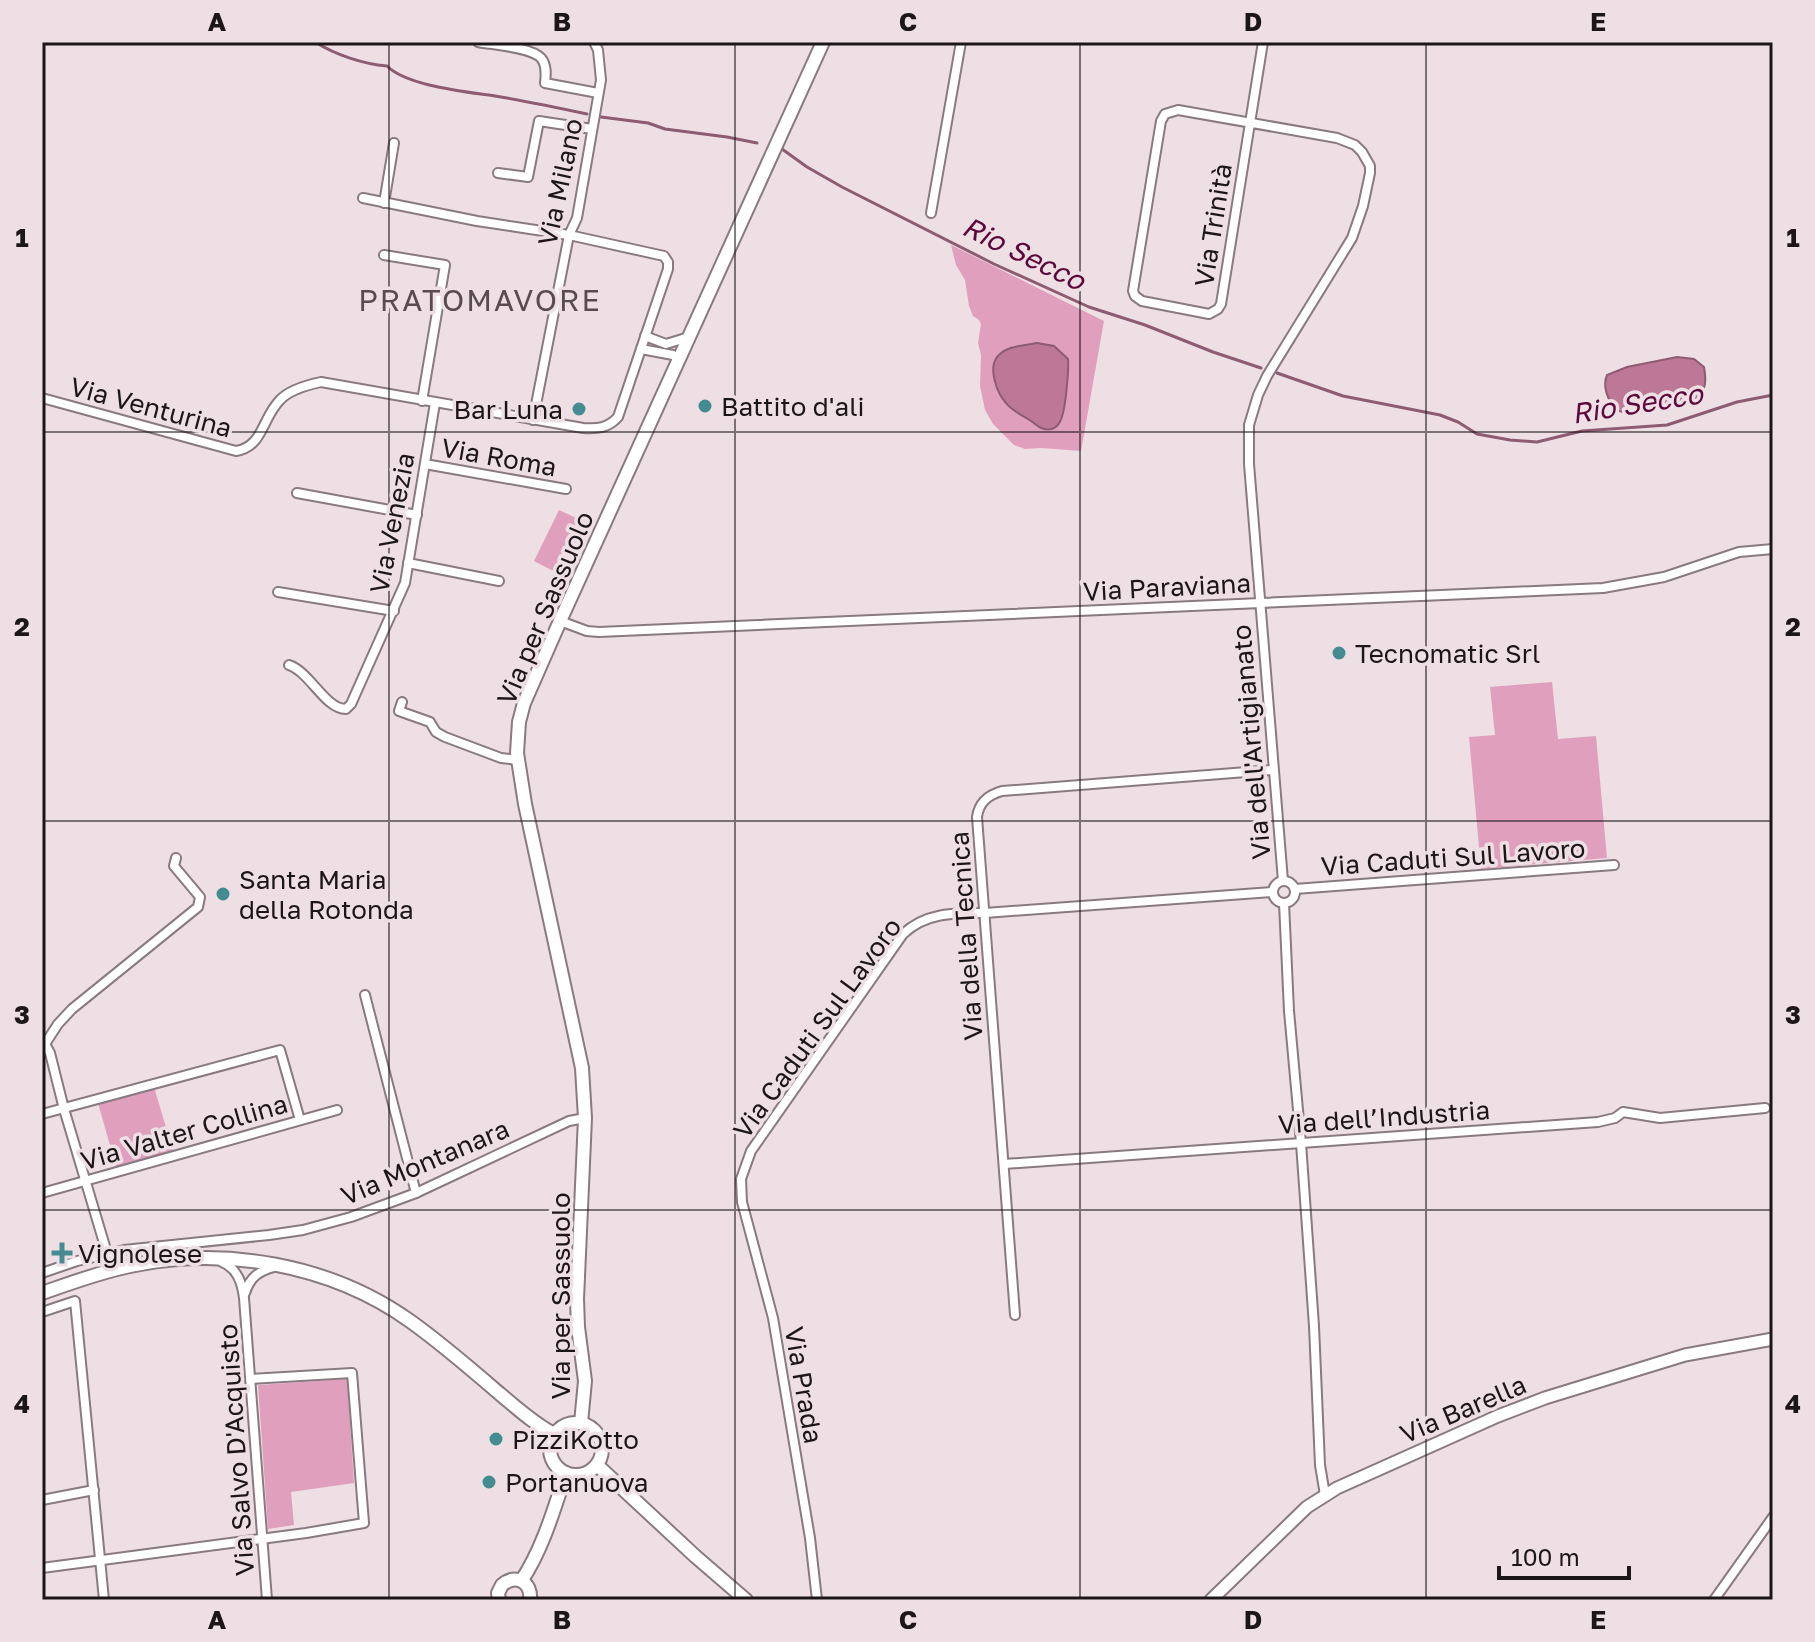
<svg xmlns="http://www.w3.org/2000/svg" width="1815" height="1642" font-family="'Golos Text',sans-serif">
  <rect width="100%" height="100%" fill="#eedfe5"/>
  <!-- green -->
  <g fill="#e0a0bd">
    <polygon points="951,245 1104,321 1081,451 1041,448 1025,449 1014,445 993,424 985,410 980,386 981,355 978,343 981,324 979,320 973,316 969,306 965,280 956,265"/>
    <polygon points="559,510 585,522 559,574 534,561"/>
    <polygon points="1552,682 1558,739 1596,736 1607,858 1481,869 1469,737 1495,735 1490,687"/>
    <polygon points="154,1087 173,1151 116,1167 98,1103"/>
    <polygon points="347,1379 354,1483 291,1492 294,1525 268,1529 258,1385"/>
  </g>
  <!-- water -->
  <g fill="#bd7898" stroke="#8d5b72" stroke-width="2">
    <path d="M1037,343L1054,346L1068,359C1069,371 1067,383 1066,395C1064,409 1063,436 1041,428C1037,426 1034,423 1031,421C1022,415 1012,411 1006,403C997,393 988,369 997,357C1007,345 1023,346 1037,343Z"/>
    <path d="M1677,357L1694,359L1704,367C1706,378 1707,390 1697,398C1689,405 1638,414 1627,413C1624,413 1617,410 1614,409C1608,398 1602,387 1607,375L1627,367Z"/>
  </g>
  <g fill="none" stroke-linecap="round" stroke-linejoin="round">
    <!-- stream -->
    <g stroke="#8d5b72" stroke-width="3">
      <path d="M315,42C336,55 363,64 387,66C408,87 471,92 501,97C530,102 559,108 587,114"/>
      <polyline points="601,117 648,123 665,129 727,137 757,143"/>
      <polyline points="782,149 807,167 842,187 994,264 1089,307 1145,325 1213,352 1261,368"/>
      <polyline points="1277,373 1343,396 1440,415 1458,422 1477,434 1510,440 1537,442 1582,431 1667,425 1737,402 1773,395"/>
    </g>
    <!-- minor casing -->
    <g stroke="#887a80" stroke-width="12">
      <g id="minor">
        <path d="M478,42C493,45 531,47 541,58C547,65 546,75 545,83L598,93"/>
        <polyline points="1263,42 1221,304 1218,309 1209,314 1142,301 1135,296 1133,291 1161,121 1165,114 1178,110 1337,138 1355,145 1362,152 1370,166 1370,173 1363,206 1352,238 1267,376 1258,395 1249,425 1249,464 1283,881"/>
        <polyline points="498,173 528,177 539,121 592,129"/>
        <polyline points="384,203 394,143"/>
        <polyline points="931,213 961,42"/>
        <polyline points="384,255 445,265 422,401"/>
        <polyline points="645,336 666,344 689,337"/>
        <polyline points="641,349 673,355 678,359"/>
        <path d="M42,398L236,451C263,447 262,418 280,400C289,390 307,385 321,382L583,428C598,429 608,428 618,417L668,269V262L664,256L569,235L477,221L363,198"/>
        <polyline points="533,420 569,235 577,218 601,80 598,50 594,42"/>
        <polyline points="425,464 566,489"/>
        <polyline points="297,493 417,515"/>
        <polyline points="408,563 499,581"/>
        <polyline points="278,592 394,611"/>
        <polyline points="560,621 587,631 599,632 1603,588 1664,577 1739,552 1773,549"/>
        <path d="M289,665C310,672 325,709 346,709L351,704L405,583L435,403"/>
        <polyline points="402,702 399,711 430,722 436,732 445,737 501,758 518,760"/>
        <circle cx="1284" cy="892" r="11"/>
        <polyline points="1295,889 1614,865"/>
        <polyline points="1284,903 1289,1011 1301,1143 1314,1326 1320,1465 1325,1495"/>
        <polyline points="365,995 416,1193"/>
        <polyline points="43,1043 45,1044 50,1053 64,1109 107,1253"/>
        <polyline points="45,1044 58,1024 72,1009 198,907 200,897 174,866 176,858"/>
        <polyline points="42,1114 280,1050 300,1120"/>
        <polyline points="1004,1164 1598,1122 1615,1118 1623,1112 1660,1118 1765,1108"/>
        <polyline points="42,1193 337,1110"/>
        <path d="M222,1262C237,1268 242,1282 244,1298L267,1600"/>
        <polyline points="42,1273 77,1261 124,1250 269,1235 303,1230 351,1217 416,1193 569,1121 585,1118"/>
        <path d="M245,1293C250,1277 259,1271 274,1267"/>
        <polyline points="42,1312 75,1301 104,1600"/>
        <path d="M1015,1315L977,817C979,802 988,795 1002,791L1273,770"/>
        <polyline points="42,1500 94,1490"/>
        <polyline points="42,1568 306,1533 364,1523 352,1373 251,1379"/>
        <path d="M817,1600L810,1538L773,1318L742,1202L741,1179L751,1151L903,934C926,912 955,913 985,913L1273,892"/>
        <polyline points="1714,1600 1773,1517"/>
      </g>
    </g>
    <!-- tertiary casing -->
    <g stroke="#887a80" stroke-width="15">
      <polyline id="tertiary" points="1211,1600 1307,1507 1337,1488 1498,1416 1545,1398 1685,1355 1773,1339"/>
    </g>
    <!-- secondary casing -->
    <g stroke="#887a80" stroke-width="16">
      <g id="secondary">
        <path d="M42,1293C71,1283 100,1272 130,1266C224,1246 330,1264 410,1321C441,1343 471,1369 500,1394C517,1408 534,1424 554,1434"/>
        <circle cx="576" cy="1449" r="26"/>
        <polyline points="581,1423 585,1381 578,1327 577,1299 585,1118 582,1068 525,804 517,753 519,722 524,703 560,621 823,42"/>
        <polyline points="597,1465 695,1556 746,1600"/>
        <path d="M522,1580C543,1548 554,1509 566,1473"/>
        <path d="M499,1600L498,1593L502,1585C516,1573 532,1582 530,1600"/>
      </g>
    </g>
    <!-- minor -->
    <use href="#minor" stroke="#fff" stroke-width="8"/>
    <!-- tertiary -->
    <use href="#tertiary" stroke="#fff" stroke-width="11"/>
    <!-- secondary -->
    <use href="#secondary" stroke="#fff" stroke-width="12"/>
  </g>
  <!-- grid -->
  <path fill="none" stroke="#1c1618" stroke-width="2" stroke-opacity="0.55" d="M389,42V1600M735,42V1600M1080,42V1600M1426,42V1600M42,432H1773M42,821H1773M42,1210H1773"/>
  <!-- markers -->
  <g fill="#448c91" stroke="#eedfe5" stroke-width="3">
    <circle cx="705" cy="406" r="8"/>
    <circle cx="579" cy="409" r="8"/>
    <circle cx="1339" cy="653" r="8"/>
    <circle cx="223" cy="894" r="8"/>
    <path d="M58 1241h8v8h8v8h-8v8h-8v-8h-8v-8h8z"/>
    <circle cx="496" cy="1439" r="8"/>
    <circle cx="489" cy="1482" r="8"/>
  </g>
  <g text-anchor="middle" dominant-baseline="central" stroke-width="7" stroke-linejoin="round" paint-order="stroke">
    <!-- street labels -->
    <g font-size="26" fill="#1c1618" stroke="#eedfe5">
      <text transform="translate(560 182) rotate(-78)">Via Milano</text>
      <text transform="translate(1213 225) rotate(-81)">Via Trinità</text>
      <text transform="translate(151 407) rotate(15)">Via Venturina</text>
      <text transform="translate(499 457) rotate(10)">Via Roma</text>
      <text transform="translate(392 523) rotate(-79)">Via Venezia</text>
      <text transform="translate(1167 587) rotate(-3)">Via Paraviana</text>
      <text transform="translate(545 608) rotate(-67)">Via per Sassuolo</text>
      <text transform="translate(1251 742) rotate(-95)">Via dell'Artigianato</text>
      <text transform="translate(1453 857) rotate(-4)">Via Caduti Sul Lavoro</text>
      <text transform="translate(966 936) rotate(-94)">Via della Tecnica</text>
      <text transform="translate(817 1028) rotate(-54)">Via Caduti Sul Lavoro</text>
      <text transform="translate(1384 1117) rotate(-4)">Via dell’Industria</text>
      <text transform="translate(184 1132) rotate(-16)">Via Valter Collina</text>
      <text transform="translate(425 1162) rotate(-23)">Via Montanara</text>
      <text transform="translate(560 1296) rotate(-90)">Via per Sassuolo</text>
      <text transform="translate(804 1385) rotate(80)">Via Prada</text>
      <text transform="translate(1463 1409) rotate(-23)">Via Barella</text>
      <text transform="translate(236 1450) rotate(-94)">Via Salvo D'Acquisto</text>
    </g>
    <!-- poi labels -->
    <g font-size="26" fill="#1c1618" stroke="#eedfe5" text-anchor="start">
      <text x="721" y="406">Battito d'ali</text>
      <text x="563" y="409" text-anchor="end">Bar Luna</text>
      <text x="1355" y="653">Tecnomatic Srl</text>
      <text x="239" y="879">Santa Maria<tspan x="239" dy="30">della Rotonda</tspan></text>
      <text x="78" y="1253">Vignolese</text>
      <text x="512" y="1439">PizziKotto</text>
      <text x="505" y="1482">Portanuova</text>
    </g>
    <!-- water labels -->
    <g font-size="28" font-style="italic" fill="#5c083a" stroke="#eedfe5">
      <text transform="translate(1024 253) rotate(26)">Rio Secco</text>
      <text transform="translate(1637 403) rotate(-9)">Rio Secco</text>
    </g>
    <!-- quarter labels -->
    <g font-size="30" letter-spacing="2" fill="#584c51" stroke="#eedfe5">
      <text x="480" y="300">PRATOMAVORE</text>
    </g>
  </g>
  <!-- border -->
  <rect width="1815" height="1642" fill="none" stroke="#eedfe5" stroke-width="88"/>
  <!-- scale -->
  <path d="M1499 1566v12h130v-12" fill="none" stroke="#1c1618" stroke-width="4"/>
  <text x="1511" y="1566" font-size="24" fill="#1c1618" stroke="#eedfe5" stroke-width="6" paint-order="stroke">100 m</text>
  <rect x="44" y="44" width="1727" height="1554" fill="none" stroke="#1c1618" stroke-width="3"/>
  <g font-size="26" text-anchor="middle" font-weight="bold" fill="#1c1618">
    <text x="217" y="31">A</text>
    <text x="562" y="31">B</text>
    <text x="908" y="31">C</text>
    <text x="1253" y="31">D</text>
    <text x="1598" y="31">E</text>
    <text x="22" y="247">1</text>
    <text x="1793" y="247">1</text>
    <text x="22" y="636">2</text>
    <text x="1793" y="636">2</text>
    <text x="22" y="1024">3</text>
    <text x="1793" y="1024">3</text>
    <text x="22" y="1413">4</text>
    <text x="1793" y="1413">4</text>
    <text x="217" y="1629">A</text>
    <text x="562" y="1629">B</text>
    <text x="908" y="1629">C</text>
    <text x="1253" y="1629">D</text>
    <text x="1598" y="1629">E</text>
  </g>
</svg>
